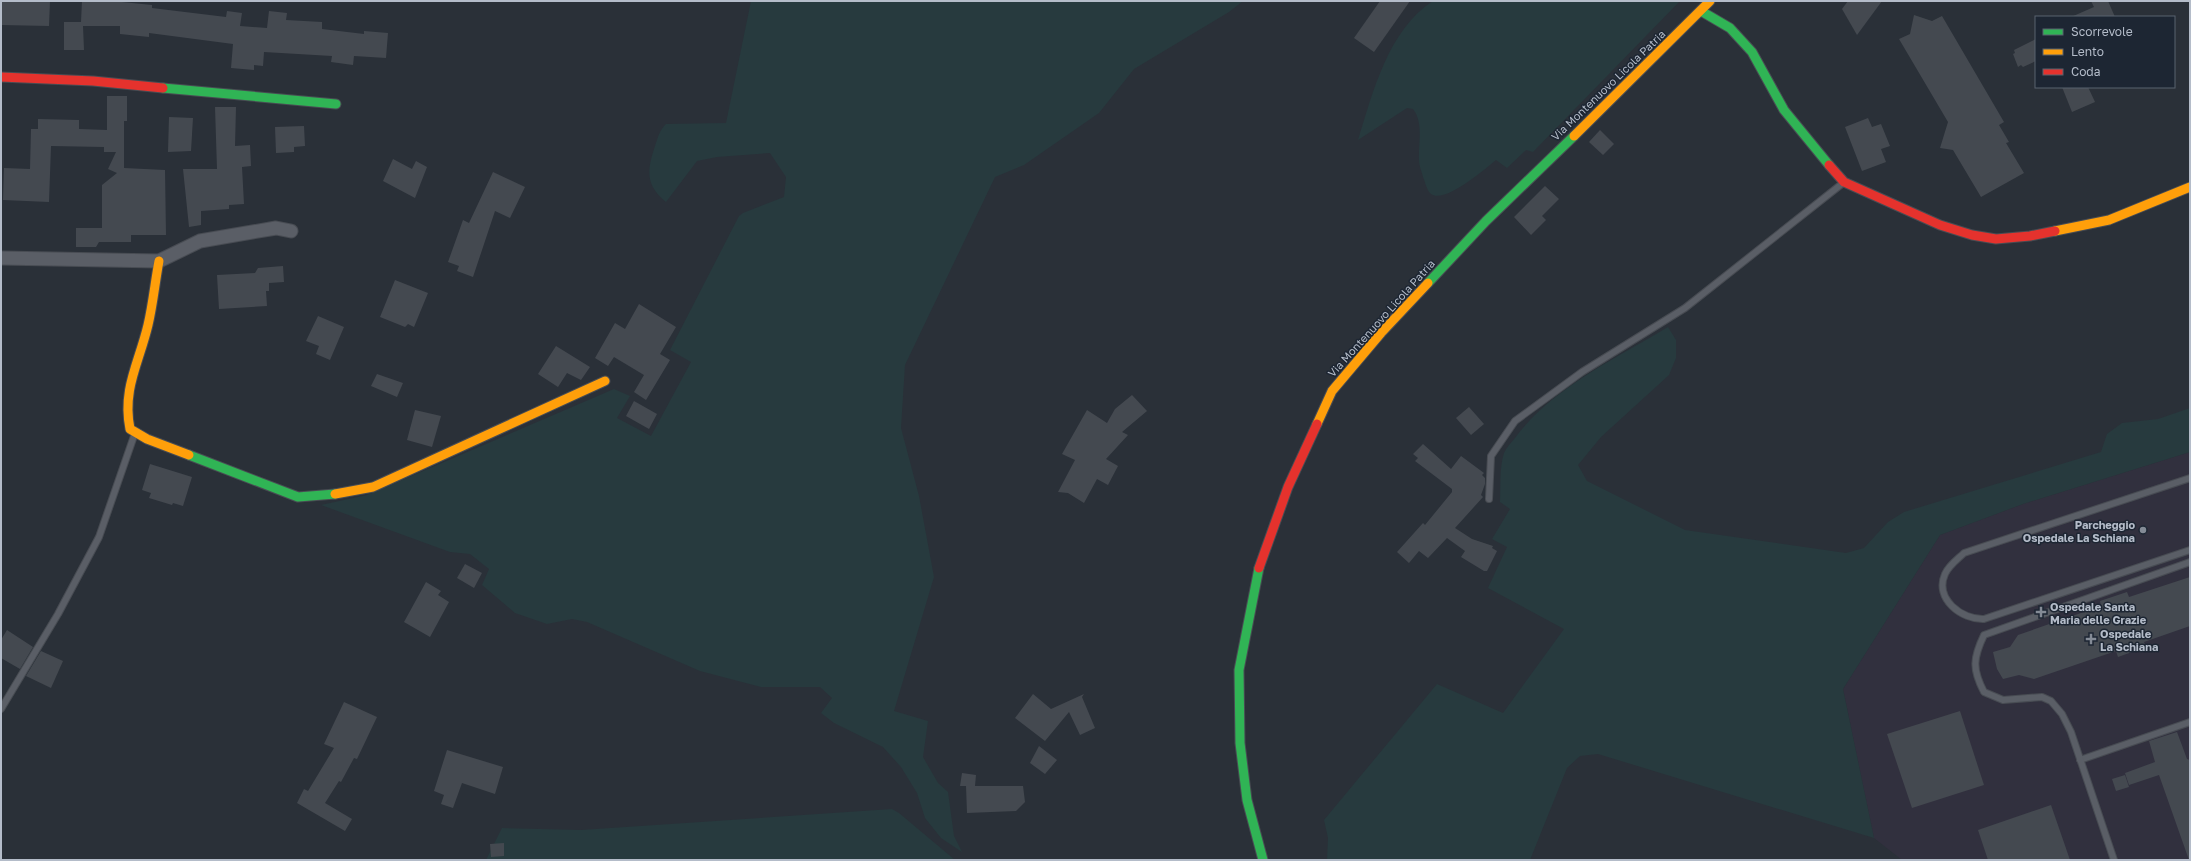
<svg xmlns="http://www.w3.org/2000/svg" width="2191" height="861" font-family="'Golos Text',sans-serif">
  <rect width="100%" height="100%" fill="#2a3038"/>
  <!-- medical -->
  <polygon fill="#31303e" points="2190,452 2190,860 1902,860 1874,838 1843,689 1940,535 2023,504"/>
  <!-- green -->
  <g fill="#273a3e">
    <path d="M751,1H1243L1229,12L1134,69L1099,113L1024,165L995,177L905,365L901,428L919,496L934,577L894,711L928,721L923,757L938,783L948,792L954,836L962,852L941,838L925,818L917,793L901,767L883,747L834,723L821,713L832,698L820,687H761L700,671L587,622L572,619L547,624L515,613L482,585L489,569L470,554L450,552L321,505L367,495L614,389L630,396L617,418L651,436L691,362L670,350L739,216L743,213L784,197L786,177L770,153L717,157L697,161L666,202C645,185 647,170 655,146C658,137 659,131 666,124L726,123Z"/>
    <path d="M1433,1H1680L1533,152L1526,150L1507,168L1496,160C1485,169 1445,204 1431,194C1427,191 1425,182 1423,177C1422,172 1419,166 1419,160C1418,144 1424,123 1413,109L1407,108L1358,140C1373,92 1388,30 1433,1Z"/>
    <path d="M1668,327L1676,340V358L1669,375L1601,437L1578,465L1587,481L1685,530L1846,553L1864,548L1888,522L1904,512L2101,452L2107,434L2122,423L2158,419L2190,408V452L2023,504L1940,535L1843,689L1874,838L1598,754L1580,756L1567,768L1530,860H1327L1328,838L1324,820L1437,684L1503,713L1564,629L1488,588L1507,547L1492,539L1510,509L1500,502C1501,486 1499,469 1504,453C1506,448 1511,443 1515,438C1552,388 1615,359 1668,327Z"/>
    <polygon points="892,809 899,813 955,860 486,860 502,828 581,830"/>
  </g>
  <!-- building -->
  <g fill="#444950">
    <polygon points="1,1 50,1 49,26 1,25"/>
    <polygon points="82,1 112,1 152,5 152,8 226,17 227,11 242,13 240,26 267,28 269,11 287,13 286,20 322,22 322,29 364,34 364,31 388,33 386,58 354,56 353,65 331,62 332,56 264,52 263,66 254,65 254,70 231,68 233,44 149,33 149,37 120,34 120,26 83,26 84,50 64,50 64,22 81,22"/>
    <polygon points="1380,1 1410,1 1374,52 1354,38"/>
    <polygon points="1848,1 1882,1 1857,35 1842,9"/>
    <polygon points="2091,1 2108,1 2115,17 2071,17 2094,7"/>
    <polygon points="1914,15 1932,21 1942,16 2004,122 1999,125 2009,142 2006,143 2024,173 1981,197 1953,150 1940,148 1948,122 1899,39 1910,34"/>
    <polygon points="2036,39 2036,61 2023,67 2021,65 2018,67 2013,54 2015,53 2014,50"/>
    <polygon points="2062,87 2088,87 2095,102 2072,112"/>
    <polygon points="107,96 127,96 127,121 124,121 124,168 165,170 166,235 131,235 131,242 99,242 96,247 76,247 76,228 102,228 102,185 117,173 108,169 116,152 104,152 104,147 51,146 49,202 3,200 4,168 30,169 31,129 38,129 38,119 79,120 79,129 107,130"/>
    <polygon points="215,107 236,107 235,146 250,145 251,166 242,167 244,204 229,205 229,209 201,211 201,225 189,227 183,169 217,169"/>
    <polygon points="169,117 193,118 191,151 168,152"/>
    <polygon points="1868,118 1872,127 1881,124 1890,146 1881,149 1886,162 1862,171 1845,127"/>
    <polygon points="304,126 305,146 294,147 294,152 276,153 275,127"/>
    <polygon points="1600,130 1614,144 1603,155 1589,142"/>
    <polygon points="393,159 412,169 416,161 427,167 415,198 383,181"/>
    <polygon points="493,172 525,187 510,218 495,211 473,277 457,271 459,266 448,262 463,220 469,223"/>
    <polygon points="1545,186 1559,199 1542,216 1546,220 1531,235 1514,217"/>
    <polygon points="283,266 284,282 269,283 269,291 266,291 267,306 219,309 217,275 255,273 258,268"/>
    <polygon points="395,280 428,293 414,327 408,324 405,327 380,317"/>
    <polygon points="639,304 676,327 660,354 670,360 646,400 634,392 644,375 614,357 608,366 595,358 615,323 625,329"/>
    <polygon points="318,316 344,327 330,360 316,354 319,346 306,341"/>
    <polygon points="556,346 590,367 581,380 567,373 558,387 538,374"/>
    <polygon points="377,374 403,383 397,397 371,386"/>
    <polygon points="1132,395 1147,411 1122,432 1128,435 1106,459 1118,466 1108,485 1097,479 1084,503 1068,493 1058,492 1075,460 1062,454 1087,410 1107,423 1115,409"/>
    <polygon points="634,401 657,414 649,429 626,416"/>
    <polygon points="1469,407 1484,424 1471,435 1456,418"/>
    <polygon points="415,410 441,416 432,447 407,440"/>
    <polygon points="1423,444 1451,469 1461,456 1484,473 1482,475 1485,478 1485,484 1481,495 1483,497 1455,528 1472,539 1493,546 1492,548 1497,551 1487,571 1484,571 1461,557 1465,551 1447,538 1428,558 1419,551 1409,563 1397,552 1423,523 1425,525 1452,492 1452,489 1415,461 1418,458 1413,454"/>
    <polygon points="150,464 192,477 183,506 173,503 172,505 149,498 151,493 142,490"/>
    <polygon points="465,564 482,573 474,588 457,578"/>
    <polygon points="2190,577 2190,626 2144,642 2146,647 2118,657 2116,651 2034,679 2019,675 2003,679 1997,669 1993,652 2010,647 2018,635 2101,606 2100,601 2127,592 2129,597"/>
    <polygon points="426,582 441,591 438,595 449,602 430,637 404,622"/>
    <polygon points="7,630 33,647 20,669 1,658 1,640"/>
    <polygon points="41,651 63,661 51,688 26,676"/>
    <polygon points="1033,694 1051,709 1084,694 1082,697 1095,728 1080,735 1069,712 1045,741 1015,718"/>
    <polygon points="344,702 377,717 357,759 354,758 341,782 339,781 325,803 352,819 345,831 297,803 304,789 308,791 334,748 324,744"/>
    <polygon points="1960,711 1984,785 1912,808 1887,734"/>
    <polygon points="2177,732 2187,759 2190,760 2189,860 2159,775 2129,785 2125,773 2155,762 2149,741"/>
    <polygon points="1039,746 1057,760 1045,774 1030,763"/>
    <polygon points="447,750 503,767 495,794 462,783 453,808 441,804 444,795 434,791"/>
    <polygon points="962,773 976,775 975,786 1023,786 1025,802 1016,811 967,813 966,786 960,786"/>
    <polygon points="2125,775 2129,787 2116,791 2112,779"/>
    <polygon points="2051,805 2070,860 1988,860 1978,830"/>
    <polygon points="504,843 504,856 491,857 490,844"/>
  </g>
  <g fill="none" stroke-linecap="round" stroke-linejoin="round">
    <!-- lane casing -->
    <g stroke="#484c53" stroke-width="8">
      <g id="lane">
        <path d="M2190,478L1964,553C1958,559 1949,565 1945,574C1934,599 1962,620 1984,619L2190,550"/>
        <polyline points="1489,499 1491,456 1515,421 1582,372 1685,308 1843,183"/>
        <polyline points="1,709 58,614 99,537 135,433"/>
        <polyline points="2080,760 2190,722"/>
        <path d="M2114,860L2071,732L2062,714L2051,701L2042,697L2003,700L1984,692C1972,669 1973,658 1984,635L2190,562"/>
      </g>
    </g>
    <!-- street casing -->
    <g stroke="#484c53" stroke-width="15">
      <polyline id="street" points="1,258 159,261 200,241 276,228 291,231"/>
    </g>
    <!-- fast casing -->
    <g stroke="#484c53" stroke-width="11">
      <g id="fast">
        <polyline points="1701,11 1730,28 1752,52 1784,110 1829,165"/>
        <polyline points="163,88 336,104"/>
        <polyline points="1428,283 1486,221 1574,136"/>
        <polyline points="189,455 298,497 335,494"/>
        <polyline points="1259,568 1239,670 1240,743 1247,800 1263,860"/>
      </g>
    </g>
    <!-- slow casing -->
    <g stroke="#484c53" stroke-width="11">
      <g id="slow">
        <polyline points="1574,136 1710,1"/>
        <polyline points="2055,231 2109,220 2190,187"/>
        <path d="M159,261C155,282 153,304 148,325C139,363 122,389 130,429L147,439L189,455"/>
        <polyline points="1317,424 1332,391 1381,333 1428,283"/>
        <polyline points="335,494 373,487 605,381"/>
      </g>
    </g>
    <!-- jam casing -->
    <g stroke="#484c53" stroke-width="11">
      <g id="jam">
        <polyline points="1,77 93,81 163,88"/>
        <polyline points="1829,165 1844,182 1940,225 1972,235 1996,239 2030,236 2055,231"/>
        <polyline points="1259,568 1288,487 1317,424"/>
      </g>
    </g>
    <!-- lane -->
    <use href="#lane" stroke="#5a5e66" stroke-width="6"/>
    <!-- street -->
    <use href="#street" stroke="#5a5e66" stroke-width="13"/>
    <!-- fast -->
    <use href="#fast" stroke="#30b455" stroke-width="9"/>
    <!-- slow -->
    <use href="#slow" stroke="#ff9f0a" stroke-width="9"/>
    <!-- jam -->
    <use href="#jam" stroke="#e5322d" stroke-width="9"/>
  </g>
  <!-- markers -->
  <g fill="#848b96" stroke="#1d2633" stroke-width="1.5">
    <circle cx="2143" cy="530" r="4"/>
    <path d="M2039 606h4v4h4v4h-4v4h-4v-4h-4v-4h4z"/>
    <path d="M2089 633h4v4h4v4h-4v4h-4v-4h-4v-4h4z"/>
  </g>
  <g text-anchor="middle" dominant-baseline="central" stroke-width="3" stroke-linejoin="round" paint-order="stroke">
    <!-- street labels -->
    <g font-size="11" fill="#b4bcc9" stroke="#1d2633">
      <text transform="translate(1608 85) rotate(-44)">Via Montenuovo Licola Patria</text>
      <text transform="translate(1381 318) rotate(-48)">Via Montenuovo Licola Patria</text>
    </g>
    <!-- poi labels -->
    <g font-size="11" font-weight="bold" fill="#b4bcc9" stroke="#1d2633" text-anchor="start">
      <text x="2135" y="524" text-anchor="end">Parcheggio<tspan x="2135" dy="13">Ospedale La Schiana</tspan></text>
      <text x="2050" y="606">Ospedale Santa<tspan x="2050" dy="13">Maria delle Grazie</tspan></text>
      <text x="2100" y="633">Ospedale<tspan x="2100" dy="13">La Schiana</tspan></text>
    </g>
  </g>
  <!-- border -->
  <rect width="2191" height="861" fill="none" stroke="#b4bcc9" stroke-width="4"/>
  <!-- legend -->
  <rect x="2035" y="16" width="140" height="72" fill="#1d2633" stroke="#59626f"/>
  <rect x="2043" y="29" width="20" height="6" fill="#30b455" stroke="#59626f"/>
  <text x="2071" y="36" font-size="12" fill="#b4bcc9">Scorrevole</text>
  <rect x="2043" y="49" width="20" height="6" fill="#ff9f0a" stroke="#59626f"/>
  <text x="2071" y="56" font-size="12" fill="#b4bcc9">Lento</text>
  <rect x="2043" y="69" width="20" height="6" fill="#e5322d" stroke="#59626f"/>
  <text x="2071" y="76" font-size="12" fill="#b4bcc9">Coda</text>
</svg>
